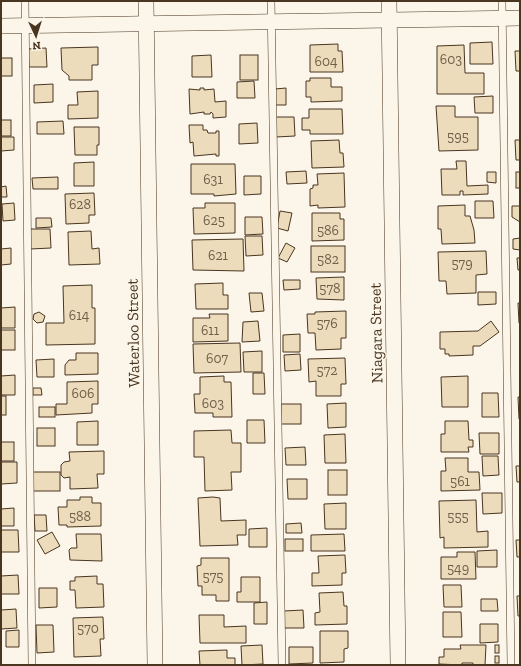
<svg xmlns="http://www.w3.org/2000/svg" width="521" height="666" font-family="'Zilla Slab',serif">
  <rect width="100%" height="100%" fill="#fbf6e9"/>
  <!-- building -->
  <g fill="#ecdcbc" stroke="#4a3520">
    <polygon points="492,42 493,64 470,64 470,43"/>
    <polygon points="338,44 338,51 342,51 343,72 310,72 310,45"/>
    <polygon points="464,45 465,73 484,73 484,94 437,94 437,46"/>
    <polygon points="98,47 98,65 92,65 92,80 69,80 69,76 62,70 61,48"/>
    <polygon points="46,48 47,67 29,67 28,49"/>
    <polygon points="515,51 520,51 520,71 516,71"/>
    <polygon points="211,55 212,77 192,77 192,56"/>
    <rect x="240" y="55" width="18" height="25"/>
    <rect x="1" y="58" width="11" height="18"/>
    <polygon points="310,78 331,78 331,87 342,87 342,101 311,102 311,97 306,97 306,81 310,81"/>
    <polygon points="254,81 255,98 237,98 237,82"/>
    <polygon points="53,84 53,102 34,103 34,85"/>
    <polygon points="200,88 204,88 204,90 214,89 215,102 226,101 226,117 213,118 213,114 211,112 210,114 204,114 204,112 190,114 189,89 200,90"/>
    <polygon points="286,88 286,105 275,105 275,89"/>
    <polygon points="98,91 98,118 68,119 68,105 78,105 77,92"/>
    <polygon points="493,96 493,113 475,113 474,97"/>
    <polygon points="436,106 455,106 455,117 478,117 478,150 439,151"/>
    <polygon points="309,109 342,109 343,134 310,134 310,130 302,130 302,118 309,118"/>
    <polygon points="276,117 294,117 295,136 276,137"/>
    <rect x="1" y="120" width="10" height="16"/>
    <polygon points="63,121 64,134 37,134 37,122"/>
    <polygon points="257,123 258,143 239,144 239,124"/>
    <polygon points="189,125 203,125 203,130 207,130 208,133 216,133 216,131 219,131 219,156 216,156 216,154 194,156 193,142 190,143"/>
    <polygon points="74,127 99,127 99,145 97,145 97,155 75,155"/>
    <polygon points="1,137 14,137 14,150 1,151"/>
    <polygon points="339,140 340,153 343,153 344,167 312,168 311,141"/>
    <polygon points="515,140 520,140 520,160 516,160"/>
    <polygon points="456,161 466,161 467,186 488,185 488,194 463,195 463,191 460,191 460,195 442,195 441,169 457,169"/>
    <polygon points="94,162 94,186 74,186 74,163"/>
    <polygon points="191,164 235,164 236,194 214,196 214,194 191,194"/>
    <polygon points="306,171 307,183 287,184 286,172"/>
    <polygon points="487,172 496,172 496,183 487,182"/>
    <rect x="516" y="172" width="4" height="16"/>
    <polygon points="344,173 345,207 318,208 318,205 310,206 310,189 313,188 313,185 318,185 317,174"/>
    <polygon points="244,176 261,176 261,194 244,195"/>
    <polygon points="58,177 58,189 33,189 32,178"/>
    <polygon points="6,186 7,197 1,197 1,187"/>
    <polygon points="94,193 95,215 89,215 89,223 66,224 65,194"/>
    <polygon points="475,201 493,201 494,218 475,218"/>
    <polygon points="14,203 15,220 3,221 2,204"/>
    <polygon points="205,203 235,203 235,233 194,234 193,208 205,208"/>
    <polygon points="465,205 465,216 470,216 474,230 475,243 442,244 441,229 438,229 438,206"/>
    <polygon points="512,206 520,206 520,222 512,217"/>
    <polygon points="280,211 292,213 288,231 277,228"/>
    <polygon points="312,213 340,213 340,219 344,219 344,240 312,241"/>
    <polygon points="245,217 262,217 263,234 245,235"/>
    <polygon points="36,218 51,218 52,227 36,228"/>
    <polygon points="30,229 50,229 51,248 30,249"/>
    <polygon points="91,231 92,249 99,248 100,264 69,265 68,232"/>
    <polygon points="245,236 262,236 263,255 246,256"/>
    <polygon points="520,238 520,250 513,249 513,239"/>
    <polygon points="243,239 244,271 193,270 192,240"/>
    <polygon points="286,243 295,248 287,262 278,258"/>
    <rect x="311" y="246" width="34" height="26"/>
    <polygon points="11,248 11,264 1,265 1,249"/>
    <polygon points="486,251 487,274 476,275 476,293 447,294 446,281 439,281 438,252"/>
    <polygon points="517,258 520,258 520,270 518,270"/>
    <polygon points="344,277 344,300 317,299 316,278"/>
    <polygon points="283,280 300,280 300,289 284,290"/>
    <polygon points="223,283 223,295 228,295 228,309 196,309 195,284"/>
    <polygon points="92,285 92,308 95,308 95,344 46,345 46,323 64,323 63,286"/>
    <polygon points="478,292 496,292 496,304 478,305"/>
    <polygon points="249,293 262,293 264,311 251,312"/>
    <polygon points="518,303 520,303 520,323 519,323"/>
    <polygon points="15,307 15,328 1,328 1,308"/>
    <polygon points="346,311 346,338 341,338 341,349 316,350 315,333 308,333 307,314 315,314 315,312"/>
    <polygon points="39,312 45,316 43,322 37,323 33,319 34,314"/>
    <polygon points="209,314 228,314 228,341 193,342 193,318 210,318"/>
    <polygon points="258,321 260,341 242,342 243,322"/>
    <polygon points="491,321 499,332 480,346 473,346 473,355 449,356 449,354 445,354 445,349 440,349 440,332 478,331"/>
    <rect x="1" y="330" width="14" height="20"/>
    <polygon points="300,334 300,352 283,352 283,335"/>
    <polygon points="240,343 241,372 194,373 193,344"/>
    <polygon points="262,351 262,372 244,372 243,352"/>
    <polygon points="76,353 98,353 98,374 65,375 65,365 69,360 76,360"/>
    <polygon points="300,354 301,370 285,371 284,355"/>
    <polygon points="345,358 346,384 341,384 341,396 316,396 316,381 309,382 308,359"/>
    <polygon points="54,359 54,377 37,377 36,360"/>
    <polygon points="253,373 264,373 265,394 253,394"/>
    <polygon points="15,375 15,395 1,395 1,376"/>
    <polygon points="224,376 224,382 231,382 232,417 213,417 213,413 195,413 194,394 200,394 200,377"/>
    <polygon points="468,376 468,407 442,407 441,377"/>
    <polygon points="98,381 98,404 92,404 92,413 56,415 56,404 67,404 67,382"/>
    <polygon points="33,388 41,388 42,395 33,395"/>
    <polygon points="482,393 498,393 499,417 482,417"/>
    <rect x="1" y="396" width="5" height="19"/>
    <polygon points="518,397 520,397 520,419 519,419"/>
    <polygon points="346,403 346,427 328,428 327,404"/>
    <rect x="281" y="404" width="20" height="20"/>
    <rect x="39" y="407" width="16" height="10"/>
    <polygon points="247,420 264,420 265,443 247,443"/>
    <polygon points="98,421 98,445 77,445 77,422"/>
    <polygon points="445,421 468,421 469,440 473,440 473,447 468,447 469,452 441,452 441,434 445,434"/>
    <rect x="37" y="428" width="18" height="18"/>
    <polygon points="231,430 232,443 241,443 241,472 231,472 232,490 205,491 204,457 194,457 194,431"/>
    <polygon points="479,433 499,433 499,454 480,454"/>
    <polygon points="345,434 346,463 325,463 324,435"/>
    <rect x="1" y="442" width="13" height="19"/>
    <polygon points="305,447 306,465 286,465 285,448"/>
    <polygon points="104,451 104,474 97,474 98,488 70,489 70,477 64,478 61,475 61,465 64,462 70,461 69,452"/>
    <polygon points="482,456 498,456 499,475 483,476"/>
    <polygon points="445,458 468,458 468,472 479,472 480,490 441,491 441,471 446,471"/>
    <polygon points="1,462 17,462 17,483 1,484"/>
    <polygon points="516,466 520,466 520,482 517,482"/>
    <rect x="328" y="470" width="19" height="25"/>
    <rect x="33" y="472" width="27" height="19"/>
    <polygon points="287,479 307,479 307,499 288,499"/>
    <polygon points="482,493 502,493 502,513 483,514"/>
    <polygon points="80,497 92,497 92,503 101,503 101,526 67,527 67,525 59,525 58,507 67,507 67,500 80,500"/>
    <polygon points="213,497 220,498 221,521 246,520 246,535 237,535 238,545 200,546 198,498"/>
    <polygon points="476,500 477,532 488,531 488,547 444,548 444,537 440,538 439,501"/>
    <polygon points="346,503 346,529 325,529 324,504"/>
    <polygon points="14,508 14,526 1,526 1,509"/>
    <polygon points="34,515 46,515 47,531 35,531"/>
    <polygon points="301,523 302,533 286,533 286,524"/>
    <polygon points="267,528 267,547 249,547 249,529"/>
    <polygon points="1,530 18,530 19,552 1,552"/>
    <polygon points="52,532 60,546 45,554 37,540"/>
    <polygon points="76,534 101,534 102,561 70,560 69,550 71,548 77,548"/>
    <polygon points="344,534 345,551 311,551 311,535"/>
    <rect x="285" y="539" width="18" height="12"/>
    <polygon points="516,540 520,540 520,557 517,557"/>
    <polygon points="497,550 497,567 477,567 477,551"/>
    <polygon points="457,552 475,552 476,579 441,579 441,557 457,557"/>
    <polygon points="345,555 346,573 342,573 342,585 312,586 312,573 319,573 318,556"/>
    <polygon points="201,558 229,558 229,601 216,601 216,595 202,595 202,586 198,586 197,566 201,565"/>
    <polygon points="18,575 19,594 1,594 1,576"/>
    <polygon points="97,576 97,584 103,584 104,607 76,608 75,590 70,590 70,581 75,581 75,577"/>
    <polygon points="241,577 260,577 260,602 237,602 237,592 241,592"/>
    <polygon points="443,585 461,585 462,607 444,607"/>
    <polygon points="39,588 57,588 57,607 39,608"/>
    <polygon points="343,592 344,606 347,606 347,624 315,625 315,613 320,612 319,593"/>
    <polygon points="517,596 520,596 520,616 518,616"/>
    <polygon points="481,599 497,599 498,611 481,611"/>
    <polygon points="267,602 267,624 254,624 254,603"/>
    <polygon points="16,609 17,628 1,629 1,610"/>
    <polygon points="303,610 304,628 284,628 284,611"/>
    <polygon points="443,612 461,612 462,637 443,637"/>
    <polygon points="199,615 224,615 224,627 246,626 246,643 200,643"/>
    <polygon points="103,617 104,639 100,639 101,656 74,657 73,618"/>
    <polygon points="480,624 498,624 498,642 480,643"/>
    <polygon points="36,625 53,625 54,652 37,653"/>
    <polygon points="19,630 19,647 6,647 6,631"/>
    <polygon points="320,631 348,631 348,648 344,649 344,662 320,663"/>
    <polygon points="262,645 263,664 242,665 241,646"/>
    <polygon points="460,645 486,645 485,665 473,665 473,663 462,663 462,665 439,664 439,657 444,657 444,649 461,649"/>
    <rect x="495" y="645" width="4" height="8"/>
    <polygon points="289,647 313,647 313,663 289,664"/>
    <polygon points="227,650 227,658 235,658 235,665 200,665 199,651"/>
    <rect x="495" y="656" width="4" height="7"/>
  </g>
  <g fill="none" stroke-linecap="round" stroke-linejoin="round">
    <!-- lane casing -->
    <g stroke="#4a3520" stroke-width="8">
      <g id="lane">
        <polyline points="25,1 32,665"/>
        <polyline points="271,1 282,665"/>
        <polyline points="502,1 511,665"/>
      </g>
    </g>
    <!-- street casing -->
    <g stroke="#4a3520" stroke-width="16">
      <g id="street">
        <polyline points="146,1 155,665"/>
        <polyline points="389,1 398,665"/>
        <polyline points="1,26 520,18"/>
      </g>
    </g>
    <!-- lane -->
    <use href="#lane" stroke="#fbf6e9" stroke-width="7"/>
    <!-- street -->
    <use href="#street" stroke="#fbf6e9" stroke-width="15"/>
  </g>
  <g text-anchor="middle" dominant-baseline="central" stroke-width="3" stroke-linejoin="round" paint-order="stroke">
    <!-- number labels -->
    <g font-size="14" fill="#725f47">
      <text x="451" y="59">603</text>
      <text x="326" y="61">604</text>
      <text x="458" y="136">595</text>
      <text x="213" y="179">631</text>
      <text x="80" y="204">628</text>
      <text x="214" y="220">625</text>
      <text x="328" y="230">586</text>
      <text x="218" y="255">621</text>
      <text x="328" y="259">582</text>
      <text x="462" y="263">579</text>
      <text x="330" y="288">578</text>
      <text x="79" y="315">614</text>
      <text x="327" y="323">576</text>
      <text x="210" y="330">611</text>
      <text x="217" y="358">607</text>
      <text x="327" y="370">572</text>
      <text x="83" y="393">606</text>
      <text x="213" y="403">603</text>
      <text x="460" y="481">561</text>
      <text x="80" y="516">588</text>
      <text x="458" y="516">555</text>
      <text x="458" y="568">549</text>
      <text x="213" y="576">575</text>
      <text x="88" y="628">570</text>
    </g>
    <!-- street labels -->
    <g font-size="16" fill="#4a3520" stroke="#fbf6e9">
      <text transform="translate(133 333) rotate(-91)">Waterloo Street</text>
      <text transform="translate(376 333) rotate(-91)">Niagara Street</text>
    </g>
  </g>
  <!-- border -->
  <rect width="521" height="666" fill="none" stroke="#4a3520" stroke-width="4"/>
  <!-- north arrow -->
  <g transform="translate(36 36) rotate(176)" stroke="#fbf6e9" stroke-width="3" paint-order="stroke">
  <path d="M0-3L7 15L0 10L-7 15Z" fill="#4a3520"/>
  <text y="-6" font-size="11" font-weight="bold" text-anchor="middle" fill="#4a3520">N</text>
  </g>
</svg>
